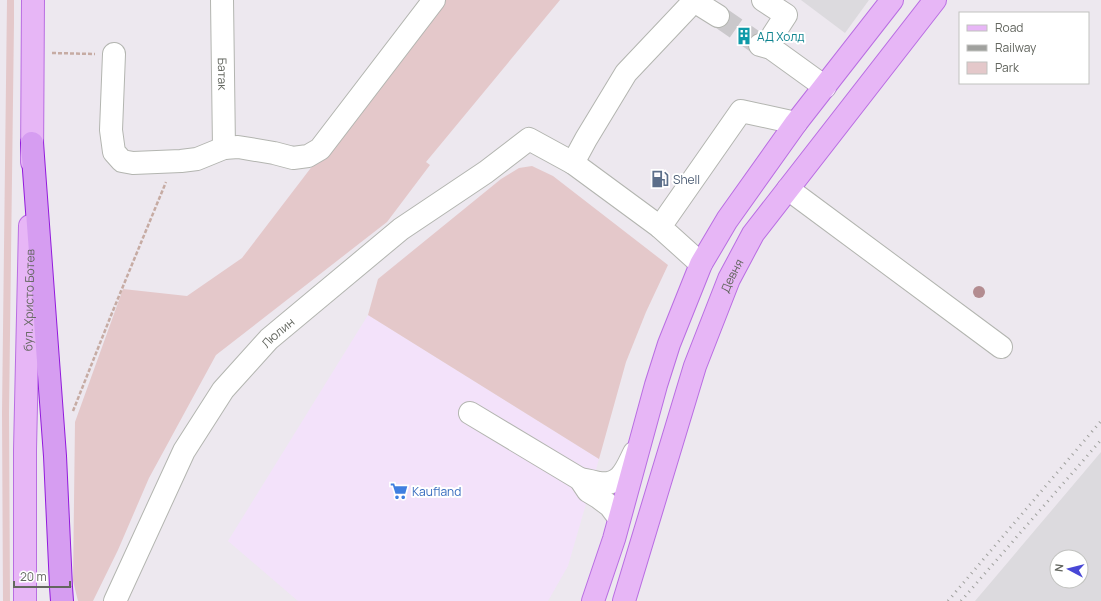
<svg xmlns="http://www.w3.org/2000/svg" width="1101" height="601" font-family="Manrope,sans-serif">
  <rect width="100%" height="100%" fill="#ede8ef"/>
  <!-- commercial -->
  <polygon fill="#f3e2fa" points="368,315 599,459 568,566 548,601 298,601 228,541"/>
  <!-- industrial -->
  <g fill="#dcdade" fill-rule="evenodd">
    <polygon points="801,0 869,0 845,33"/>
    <path d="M1101,452V601H975L992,581ZM1057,557H1081V581H1057Z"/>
  </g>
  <!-- green -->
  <g fill="#e4c8ca">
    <polygon points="7,0 14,0 14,22 9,413 10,601 3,601 2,413"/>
    <polygon points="435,0 560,0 426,162 430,165 387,222 216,355 149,478 118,550 93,601 78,601 73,581 75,422 123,289 187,296 242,258 349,118"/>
    <polygon points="532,166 553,176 668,265 646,312 626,362 599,459 368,315 378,279 501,179 519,168"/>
  </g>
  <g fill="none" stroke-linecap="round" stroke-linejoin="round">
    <!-- minor-tunnel -->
    <polyline stroke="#cac8cb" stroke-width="22" stroke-dasharray="22 11" stroke-linecap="butt" points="718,16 760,45"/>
    <!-- minor casing -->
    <g stroke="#b3b5b0" stroke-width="24">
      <g id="minor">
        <path id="s1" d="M222,0L224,148"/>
        <polyline points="763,0 786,15 773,35 771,48"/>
        <polyline points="694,1 718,16"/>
        <polyline points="760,45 771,48 825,87"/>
        <polyline points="114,54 111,130 114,152 122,161 133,163 181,161 197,159 224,148 238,147 274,153 293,158 308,156 320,149 434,0"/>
        <polyline points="573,163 586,139 626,73 695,0"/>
        <polyline points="788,189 1001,347"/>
        <polyline points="701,264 660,227 741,111 796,123"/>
        <polyline points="470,413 580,479 588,491 598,497 610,506 619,518"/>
        <path d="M580,479C586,480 592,481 599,483C621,486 626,469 634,453"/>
        <path id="s2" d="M115,601L184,451L223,390L269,339L401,229L486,172L529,139L573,163L660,227"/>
      </g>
    </g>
    <!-- major casing -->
    <g stroke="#b96ee2" stroke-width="24">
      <g id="major">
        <polyline points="32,162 33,0"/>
        <path id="s3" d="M25,601V450L30,226"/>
        <polyline points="593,601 614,539 656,385 669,344 701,264 727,220 796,123 892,0"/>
        <path id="s4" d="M624,601L695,366L729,279L753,234L935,0"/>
      </g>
    </g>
    <!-- highway casing -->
    <g stroke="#921bdc" stroke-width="24">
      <polyline id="highway" points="32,143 55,456 61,587 62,601"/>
    </g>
    <!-- path -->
    <g stroke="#c6aba3" stroke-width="2.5" stroke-dasharray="4 2" stroke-linecap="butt">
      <polyline points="52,53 95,54"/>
      <polyline points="73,411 112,313 166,182"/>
    </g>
    <!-- minor -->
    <use href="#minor" stroke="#fff" stroke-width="22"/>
    <!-- major -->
    <use href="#major" stroke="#e7b6f6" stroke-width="22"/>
    <!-- highway -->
    <use href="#highway" stroke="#d69df1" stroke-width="22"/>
    <!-- rail -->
    <g stroke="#a0a19e" stroke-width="3" stroke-dasharray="1 5" stroke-linecap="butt">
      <polyline points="948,601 1101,421"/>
      <polyline points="961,601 1101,440"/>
    </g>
  </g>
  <!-- trees -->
  <circle fill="#b38c90" cx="979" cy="292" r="6"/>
  <!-- icons -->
  <defs>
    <g id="building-bare" transform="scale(1.38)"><path d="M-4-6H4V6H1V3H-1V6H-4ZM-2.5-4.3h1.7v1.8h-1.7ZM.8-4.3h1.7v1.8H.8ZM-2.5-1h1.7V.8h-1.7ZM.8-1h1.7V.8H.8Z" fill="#0f9aa8" stroke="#fff" stroke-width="2.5" paint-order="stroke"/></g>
    <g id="fuel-bare" transform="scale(1.38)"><path d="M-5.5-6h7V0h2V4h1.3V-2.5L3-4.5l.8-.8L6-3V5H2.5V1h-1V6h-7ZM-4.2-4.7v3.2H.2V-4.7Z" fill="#5c6f8a" stroke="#fff" stroke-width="2.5" paint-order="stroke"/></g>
    <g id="supermarket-bare" transform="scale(1.38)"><path d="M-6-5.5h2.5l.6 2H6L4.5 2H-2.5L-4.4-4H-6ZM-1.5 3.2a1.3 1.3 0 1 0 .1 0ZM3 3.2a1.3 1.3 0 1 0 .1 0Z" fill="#3f7fe0" stroke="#fff" stroke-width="2.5" paint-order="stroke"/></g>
  </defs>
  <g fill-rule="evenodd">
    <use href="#building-bare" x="744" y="36"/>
    <use href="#fuel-bare" x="660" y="179"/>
    <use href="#supermarket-bare" x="399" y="491"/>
  </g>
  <g text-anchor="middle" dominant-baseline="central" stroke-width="4" stroke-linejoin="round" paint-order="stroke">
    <!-- culture labels -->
    <g font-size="12" fill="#0d838f" stroke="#fff" text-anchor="start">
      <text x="757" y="36">АД Холд</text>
    </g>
    <!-- street labels -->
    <g font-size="12" fill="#63665f" stroke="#fff">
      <text stroke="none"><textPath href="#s1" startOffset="74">Батак</textPath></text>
      <text stroke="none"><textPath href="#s4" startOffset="343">Девня</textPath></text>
      <text stroke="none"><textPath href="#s3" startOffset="301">бул. Христо Ботев</textPath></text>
      <text stroke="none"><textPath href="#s2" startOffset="317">Люлин</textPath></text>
    </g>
    <!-- service labels -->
    <g font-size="12" fill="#4e5e75" stroke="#fff" text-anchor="start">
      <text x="673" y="179">Shell</text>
    </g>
    <!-- shop labels -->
    <g font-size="12" fill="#366cbe" stroke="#fff" text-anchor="start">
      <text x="412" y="491">Kaufland</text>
    </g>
  </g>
  <!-- legend -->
  <rect x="959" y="12" width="130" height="72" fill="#ffffff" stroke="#c1c2bf"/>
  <rect x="967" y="25" width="20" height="6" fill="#e7b6f6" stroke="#c1c2bf"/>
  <text x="995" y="32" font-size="12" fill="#63665f">Road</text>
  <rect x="967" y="45" width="20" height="6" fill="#a0a19e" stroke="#c1c2bf"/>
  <text x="995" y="52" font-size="12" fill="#63665f">Railway</text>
  <rect x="967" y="62" width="20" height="12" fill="#e4c8ca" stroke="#c1c2bf"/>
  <text x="995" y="72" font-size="12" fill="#63665f">Park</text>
  <!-- north arrow -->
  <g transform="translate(1069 569) rotate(277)"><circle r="19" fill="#ffffff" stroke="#c1c2bf"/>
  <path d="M0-3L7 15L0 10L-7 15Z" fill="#4847d6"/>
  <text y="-6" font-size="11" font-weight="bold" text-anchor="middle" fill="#63665f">N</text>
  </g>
  <!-- scale -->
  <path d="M14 581v6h56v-6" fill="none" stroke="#63665f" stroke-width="2"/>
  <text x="20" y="581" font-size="12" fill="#63665f" stroke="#ffffff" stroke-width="3" paint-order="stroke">20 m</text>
</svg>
